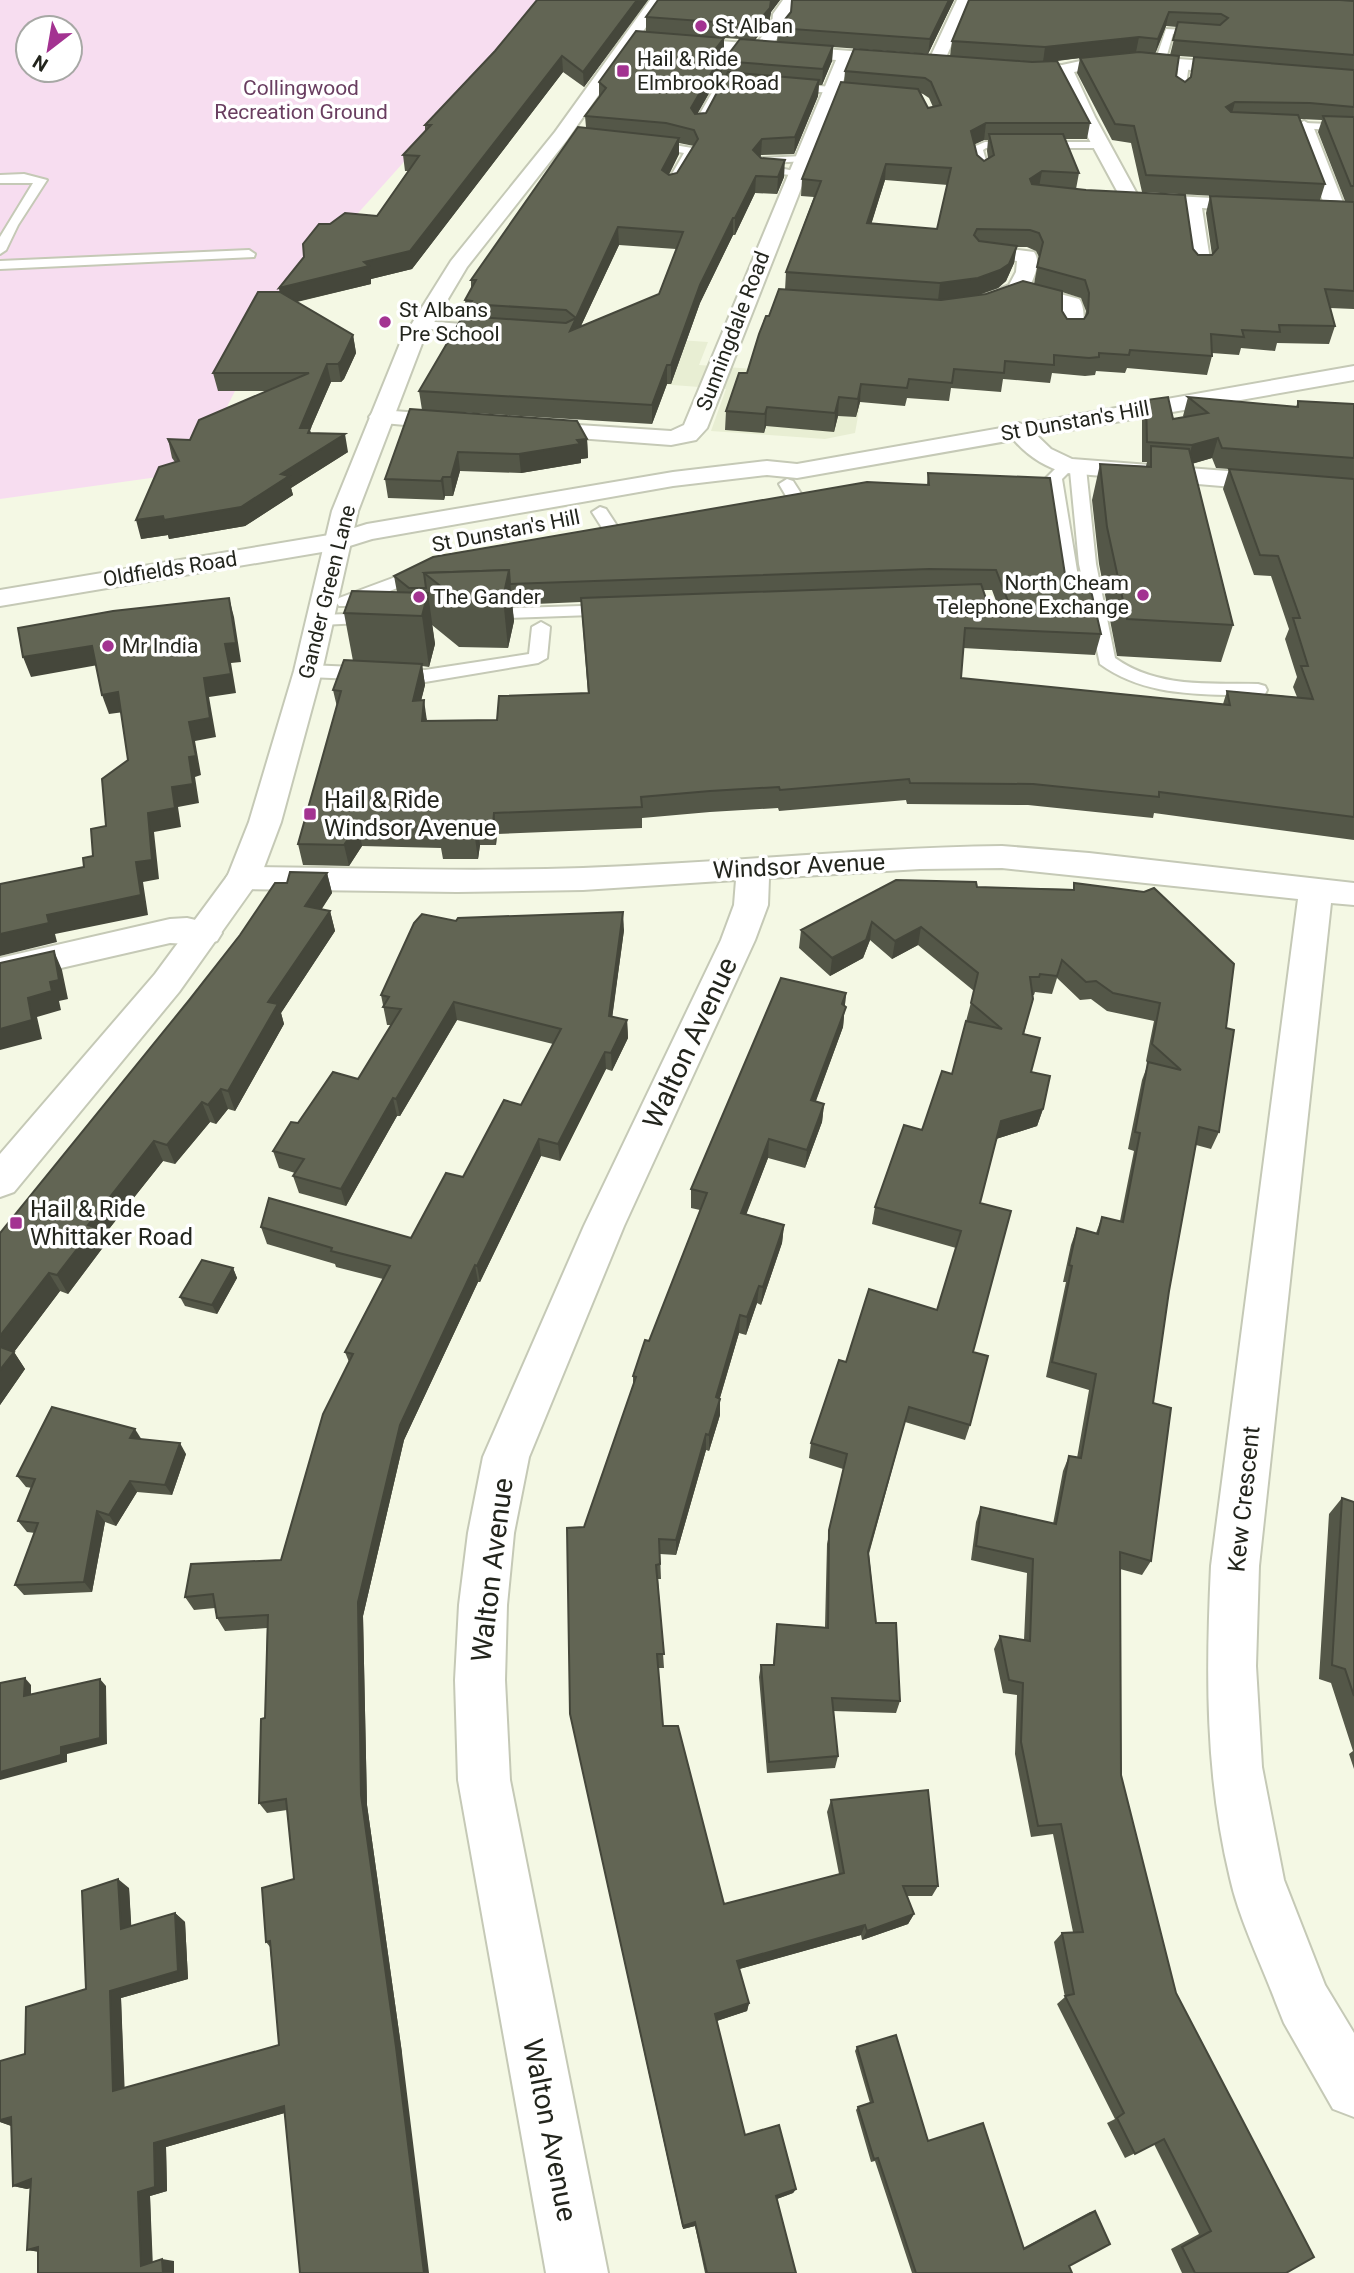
<svg xmlns="http://www.w3.org/2000/svg" width="1354" height="2273" font-family="Roboto,sans-serif">
  <rect width="100%" height="100%" fill="#f4f8e4"/>
  <!-- built -->
  <polygon fill="#e8eed3" points="546,331 708,342 699,365 865,377 855,433 825,439 711,431 726,389 525,374"/>
  <!-- green -->
  <path fill="#f7ddf0" fill-rule="evenodd" d="M0,0H549L325,250L274,314L194,472L0,499ZM28,28H70V70H28Z"/>
  <g fill="none" stroke-linecap="round" stroke-linejoin="round">
    <!-- service casing -->
    <g stroke="#c5c9b6" stroke-width="4">
      <g id="service">
        <polygon points="1166,29 1206,31 1211,34 1206,37 1173,34 1165,62 1160,65 1155,62"/>
        <polygon points="1184,61 1189,64 1185,92 1180,95 1175,92 1179,64"/>
        <polygon points="723,79 833,87 838,90 833,93 726,85 703,128 695,128 693,126 718,82"/>
        <polygon points="1281,122 1354,125 1354,131 1277,127 1277,123"/>
        <polygon points="645,140 692,148 696,154 678,184 668,181 684,153 641,145 639,143"/>
        <polygon points="985,142 1101,142 1107,145 1101,148 986,148 983,150 989,171 983,175 977,171 971,148"/>
        <polygon points="803,156 809,159 807,161 769,163 768,166 800,172 800,176 761,172 755,168 761,158"/>
        <polygon points="24,174 47,180 18,225 6,250 0,254 0,237 33,183 0,183 0,175"/>
        <polygon points="249,250 255,254 254,257 0,269 0,261"/>
        <polygon points="422,321 490,326 497,330 490,334 417,328 417,322"/>
        <path d="M1067,461L1084,465L1086,468L1096,564L1115,658C1157,688 1208,683 1258,684L1265,686L1267,690L1265,694C1252,697 1239,695 1226,695C1181,694 1137,691 1100,664L1079,564L1070,471L1062,479L1082,601L1073,606L1064,601L1046,478L1061,463Z"/>
        <path d="M787,479L793,481L807,503C800,510 782,515 772,512L770,509L772,506L789,501L779,484Z"/>
        <polygon points="600,507 606,509 625,538 623,542 617,543 611,542 592,512"/>
        <polygon points="425,566 434,571 431,575 351,606 339,606 336,602 339,598"/>
        <polygon points="614,605 620,606 623,610 620,614 482,619 473,614 482,609"/>
        <polygon points="376,613 385,618 382,622 321,625 312,620 321,615"/>
        <polygon points="541,622 550,627 547,658 538,663 425,682 308,677 299,671 308,665 425,670 529,654 532,627"/>
      </g>
    </g>
    <!-- minor casing -->
    <g stroke="#c5c9b6" stroke-width="4">
      <g id="minor">
        <polygon points="783,0 797,0 789,14 788,25 772,45 903,55 911,60 903,65 851,61 707,428 696,440 671,445 524,434 520,429 524,424 532,422 671,431 684,425 836,60 673,47 665,42 673,37 756,44 772,24 773,14"/>
        <polygon points="957,0 971,0 944,62 936,67 930,65 928,62"/>
        <polygon points="1113,54 1244,64 1252,69 1244,74 1113,64 1074,72 1095,117 1137,194 1324,204 1295,126 1304,121 1313,126 1344,205 1354,205 1354,217 1202,208 1211,266 1208,270 1194,270 1191,266 1183,207 1123,202 1077,117 1059,76 1008,73 1000,68 1008,63 1062,65"/>
        <path d="M984,246L1034,252C1041,262 1035,275 1030,286L1079,299C1085,306 1085,326 1080,334H1064L1061,329V307L1019,296L986,308H972L968,304L972,300L1009,285L1016,272L1017,261L977,256L974,252L977,248Z"/>
        <polygon points="381,410 458,416 466,418 470,423 466,428 458,430 373,422 369,417 373,412"/>
        <path d="M1002,846L1089,853L1354,883V905L1331,903L1259,1566L1256,1666L1262,1767L1284,1880L1325,1985L1354,2033V2117L1333,2109L1284,2023L1276,2003C1261,1963 1239,1919 1230,1878C1205,1775 1206,1671 1211,1566L1298,899L1002,868L920,869L769,878L768,905L755,940L624,1226L529,1457L514,1533L507,1605L505,1680L510,1780L608,2273H546L458,1780L455,1680L459,1605L468,1533L483,1457L584,1226L721,940L734,905L736,880L583,890L457,892L243,889L231,886L226,878L231,870L243,867C356,868 470,872 583,868C723,863 862,848 1002,846Z"/>
        <polygon points="187,918 217,925 222,933 217,941 205,945 170,943 0,982 0,958 170,919"/>
      </g>
    </g>
    <!-- tertiary casing -->
    <g stroke="#c5c9b6" stroke-width="4">
      <g id="tertiary">
        <polygon points="650,0 665,0 567,140 467,267 423,341 358,511 322,671 281,822 260,878 179,992 14,1192 0,1197 0,1154 155,974 228,875 249,822 294,671 332,511 401,341 451,261 555,132"/>
        <path d="M1018,423L1026,425L1051,449L1072,459L1354,481V497L1067,473C1042,467 1021,451 1006,430L1010,425Z"/>
      </g>
    </g>
    <!-- trunk casing -->
    <g stroke="#c5c9b6" stroke-width="4">
      <polygon id="trunk" points="1354,366 1354,380 797,478 767,475 673,486 372,539 340,549 0,606 0,590 335,534 367,524 673,472 767,461 797,464"/>
    </g>
    <!-- service -->
    <use href="#service" fill="#fff" fill-rule="evenodd"/>
    <!-- minor -->
    <use href="#minor" fill="#fff" fill-rule="evenodd"/>
    <!-- tertiary -->
    <use href="#tertiary" fill="#fff" fill-rule="evenodd"/>
    <!-- trunk -->
    <use href="#trunk" fill="#fff" fill-rule="evenodd"/>
  </g>
  <!-- wall -->
  <g fill="#545748" fill-rule="evenodd">
    <polygon points="537,0 648,0 584,87 563,72 412,269 371,279 371,284 297,302 353,335 356,353 344,379 341,382 331,382 310,430 311,433 348,452 291,488 293,495 245,526 169,539 168,535 141,539 175,462 172,458 168,439 190,440 267,391 218,391 213,373 280,292 279,288 330,224 377,216 408,171 405,171 403,155 425,131 425,125 495,51"/>
    <path d="M658,0H780L771,12L769,23L755,40L777,42L778,28L791,12L792,0H954L928,54L833,47L832,61L822,85H819L818,96L794,154L761,155L760,157L784,177L777,194L755,193L735,235H733L700,303L671,384H667L652,424L457,412L587,439L588,458L581,459V463L521,473L460,471L453,496H445L444,500L388,498L385,479L422,410L419,391L467,316L465,300L471,289V280L586,127L585,116L599,97V82L646,32V17ZM724,38L740,39L727,56L721,57L724,53ZM722,77H725L706,113L697,114L716,81ZM679,143L694,146L677,173L669,175L679,154ZM619,245L676,249L659,294L581,326Z"/>
    <path d="M969,0H1354V309L1330,308L1335,326L1329,344L1277,343L1275,351L1241,348L1239,355L1212,353V356L1207,375L1127,368L1125,373L1096,371L1095,375L1085,376L1052,373L1050,383L1003,379L1001,392L951,388L949,401L907,398L905,406L860,402L856,417L838,416L834,432L766,426L764,433L725,430L726,411L747,373L769,316L785,290L786,272L814,197L801,196L802,179L844,82L845,71L1038,62L950,56L952,41ZM1166,26L1177,27L1170,55L1155,54ZM1179,56L1194,57L1190,78L1185,82L1176,76ZM1080,58L1077,73L1112,140L1131,143L1142,192L1253,198L1210,196L1206,213L1212,255H1198L1193,249L1076,189L1079,173L1065,139H1087L1090,123L1050,62ZM920,93L923,94L929,98L933,107L928,108ZM1300,119L1322,120L1318,132L1345,201L1320,200L1325,184ZM984,140H988L987,151L988,158L984,161L977,155L974,144ZM885,180L948,185L937,229L871,224ZM1016,247H1027L1036,251L1039,257L1034,284L979,295L998,288L1006,281L1014,263ZM1062,292L1081,298L1086,311L1085,316L1084,319H1067L1062,311Z"/>
    <path d="M1188,397L1296,407L1298,401L1354,404V840L1154,813L1153,818L1028,805L907,804L906,800L779,811L778,808L710,812L642,818V828L497,834L496,845H480L478,859H443L441,848L362,846L349,866L303,865L298,844L337,707L333,690L353,661L344,613L397,592L394,576L927,485L928,473L1066,581L1101,634L1095,655L963,648L961,678L1223,704L1227,691L1297,697L1293,687L1297,677L1285,639L1289,629L1271,576L1254,575L1223,489L1229,469L1216,468L1212,458L1192,464L1233,625L1221,662L1117,656L1099,564L1092,500L1100,464L1146,466L1147,462H1142V420L1146,400L1173,419L1184,417L1183,416ZM983,590H992L1002,617L992,616ZM581,602L588,694L497,720L427,721L421,700L425,685L422,666L429,667L435,644L432,625L459,647L508,648L514,621L512,605Z"/>
    <polygon points="327,873 332,893 321,909 330,911 335,931 281,1013 284,1024 235,1111 228,1109 216,1124 210,1122 175,1164 163,1161 101,1239 104,1246 68,1294 60,1291 14,1352 25,1369 0,1405 0,1233 287,883"/>
    <polygon points="1074,883 1226,1028 1219,1132 1211,1149 1196,1145 1169,1291 1153,1403 1151,1561 1142,1575 1120,1569 1121,1775 1176,1993 1286,2273 1182,2273 1171,2249 1199,2234 1154,2144 1125,2158 1107,2123 1115,2119 1057,2004 1065,1997 1054,1942 1062,1933 1073,1932 1053,1834 1031,1837 1015,1754 1017,1695 1003,1693 994,1649 1000,1636 1024,1640 1027,1573 971,1560 976,1522 981,1507 1053,1524 1063,1471 1069,1456 1077,1458 1089,1390 1046,1377 1066,1282 1063,1282 1071,1245 1077,1228 1096,1233 1102,1217 1120,1221 1134,1151 1128,1149 1142,1080 1148,1064 1146,1061 1154,1021 1107,1011 1091,999 1080,1000 1057,978 1052,994 1035,992 1034,995 1033,995 1024,1034 1031,1072 1043,1109 1037,1126 996,1139 980,1203 970,1425 965,1440 905,1422 869,1554 876,1623 900,1701 896,1713 833,1711 838,1756 835,1768 767,1773 759,1677 761,1665 773,1665 777,1624 825,1627 827,1544 843,1469 809,1458 811,1443 846,1362 937,1310 956,1248 872,1224 875,1207 922,1130 952,1074 974,991 918,945 892,959 870,940 863,958 830,976 799,948 801,930 977,887 1073,889"/>
    <polygon points="456,921 624,930 612,1017 627,1020 628,1038 612,1071 606,1069 560,1161 541,1156 480,1282 478,1282 404,1440 363,1616 367,1805 402,2053 284,2113 166,2147 167,2191 150,2196 152,2263 174,2261 174,2273 27,2250 31,2188 27,2189 13,2186 11,2126 0,2122 0,2061 25,2054 86,1989 129,1888 131,1926 175,1913 185,1922 188,1979 121,1998 124,2088 279,2045 270,1947 266,1942 294,1879 287,1810 267,1813 259,1803 265,1718 267,1628 225,1631 217,1618 215,1608 194,1610 185,1597 281,1560 349,1362 345,1352 383,1279 336,1267 335,1264 267,1244 261,1227 411,1238 463,1177 521,1105 553,1044 457,1020 400,1116 397,1116 346,1206 299,1193 293,1176 295,1173 279,1168 273,1151 298,1123 358,1079 391,1025 387,1025 381,995"/>
    <polygon points="846,993 843,1027 816,1101 824,1104 822,1122 805,1168 768,1158 746,1214 784,1225 782,1243 761,1305 757,1303 746,1335 739,1333 720,1398 720,1415 709,1451 706,1450 676,1555 660,1554 661,1579 658,1579 664,1668 658,1668 663,1726 724,1904 839,1874 827,1812 831,1800 938,1886 932,1896 907,1896 914,1914 908,1924 862,1940 861,1935 739,1969 749,2003 747,2011 716,2021 745,2135 796,2189 793,2193 777,2199 796,2273 705,2273 695,2226 683,2229 570,1714 633,1387 633,1376 649,1341 700,1210 691,1208 691,1189"/>
    <polygon points="233,1268 237,1278 217,1314 185,1306 180,1297"/>
    <polygon points="142,1439 186,1454 172,1495 137,1492 116,1526 105,1522 92,1592 24,1595 15,1585 35,1533 27,1532 18,1521 32,1488 26,1487 17,1476"/>
    <polygon points="1342,1498 1354,1502 1354,1498 1354,1769 1349,1754 1353,1751 1331,1683 1319,1679 1329,1514"/>
    <polygon points="857,2047 928,2141 1023,2248 1090,2212 1095,2211 1069,2266 1072,2273 912,2273 875,2161 871,2162 856,2110 858,2107 870,2103 855,2051"/>
  </g>
  <!-- shaded-wall -->
  <g fill="#45473b">
    <polygon points="637,0 648,0 584,87 583,72"/>
    <polygon points="771,0 780,0 771,12 769,23 755,40 755,25"/>
    <polygon points="949,0 954,0 928,54 930,39"/>
    <polygon points="1169,12 1166,26 1155,54 1158,39"/>
    <polygon points="1139,37 1136,52 1043,62 1045,47"/>
    <polygon points="724,38 724,53 714,66 714,51"/>
    <polygon points="833,46 832,61 822,85 823,69"/>
    <polygon points="562,56 563,72 412,269 371,279 371,284 282,305 279,288 364,262"/>
    <polygon points="722,61 722,77 716,81 691,125 691,108 716,65"/>
    <polygon points="819,80 818,96 794,154 795,137"/>
    <polygon points="1235,102 1231,117 1226,107"/>
    <polygon points="986,123 984,140 969,147 971,131"/>
    <polygon points="679,138 679,154 662,187 662,170"/>
    <polygon points="762,139 761,155 753,167 753,150"/>
    <polygon points="785,160 784,177 777,194 778,177"/>
    <polygon points="886,164 885,180 866,241 867,223"/>
    <polygon points="1042,171 1039,187 1027,195 1030,179"/>
    <polygon points="756,176 755,193 735,235 735,218"/>
    <polygon points="733,218 733,235 700,303 671,384 671,365 700,285"/>
    <polygon points="618,227 619,245 570,349 570,331"/>
    <polygon points="1017,246 1014,263 1006,281 998,288 975,296 938,300 940,283"/>
    <polygon points="353,335 356,353 344,379 341,382 338,364"/>
    <polygon points="327,364 331,382 310,430 313,446 300,428"/>
    <polygon points="667,365 667,384 652,424 652,405"/>
    <polygon points="861,384 860,402 856,417 858,399"/>
    <polygon points="839,397 838,416 834,432 835,413"/>
    <polygon points="767,407 766,426 764,433 765,414"/>
    <polygon points="345,434 348,452 291,488 293,495 245,526 169,539 168,535 141,539 136,520 281,474"/>
    <polygon points="1218,438 1212,458 1187,465 1192,445"/>
    <polygon points="587,439 588,458 581,459 581,463 521,473 519,454"/>
    <polygon points="458,452 460,471 453,496 451,477"/>
    <polygon points="443,477 445,496 444,500 441,481"/>
    <polygon points="509,570 514,621 508,648 503,598"/>
    <polygon points="428,593 435,644 429,667 422,616"/>
    <polygon points="229,598 234,617 241,662 231,663 236,693 209,697 216,737 195,741 201,775 195,777 199,803 178,807 181,827 154,832 159,879 143,882 148,915 55,934 57,942 0,956 0,934 47,915 136,862 148,813 172,787 189,757 189,722 204,678 225,644"/>
    <polygon points="92,646 98,665 31,677 23,657"/>
    <polygon points="422,664 425,685 416,722 413,701"/>
    <polygon points="118,692 124,712 109,714 102,695"/>
    <polygon points="424,700 427,721 422,721"/>
    <polygon points="494,813 497,834 496,845 493,824"/>
    <polygon points="477,823 480,845 478,859 475,838"/>
    <polygon points="358,825 362,846 349,866 344,845"/>
    <polygon points="327,873 332,893 311,926 305,906"/>
    <polygon points="330,911 335,931 281,1013 284,1024 235,1111 228,1091 268,1002"/>
    <polygon points="623,912 624,930 610,1034 609,1016"/>
    <polygon points="872,922 870,940 863,958 830,976 832,958"/>
    <polygon points="921,927 918,945 892,959 895,941"/>
    <polygon points="54,951 62,970 68,999 59,1001 61,1010 37,1017 42,1039 0,1050 0,1029 28,998 50,982"/>
    <polygon points="846,993 843,1027 809,1119 811,1100"/>
    <polygon points="454,1002 457,1020 400,1116 396,1099"/>
    <polygon points="627,1020 628,1038 612,1071 611,1053"/>
    <polygon points="605,1052 606,1069 560,1161 558,1144"/>
    <polygon points="221,1089 228,1109 216,1124 208,1105"/>
    <polygon points="393,1098 397,1116 346,1206 341,1189"/>
    <polygon points="202,1102 210,1122 175,1164 167,1145"/>
    <polygon points="824,1104 822,1122 805,1168 807,1150"/>
    <polygon points="1043,1109 1037,1126 996,1139 1001,1121"/>
    <polygon points="539,1139 541,1156 480,1282 477,1266"/>
    <polygon points="769,1139 768,1158 740,1231 741,1213"/>
    <polygon points="154,1141 163,1161 101,1239 104,1246 68,1294 57,1275 88,1225"/>
    <polygon points="784,1225 782,1243 761,1305 763,1287"/>
    <polygon points="475,1265 478,1282 404,1440 363,1616 367,1805 402,2053 429,2273 424,2273 361,1795 358,1602 400,1425"/>
    <polygon points="233,1268 237,1278 217,1314 212,1305"/>
    <polygon points="49,1273 60,1291 14,1352 25,1369 0,1405 0,1336"/>
    <polygon points="759,1286 757,1303 746,1335 747,1317"/>
    <polygon points="740,1315 739,1333 715,1414 716,1397"/>
    <polygon points="720,1399 720,1415 709,1451 709,1435"/>
    <polygon points="135,1429 142,1440 130,1438"/>
    <polygon points="706,1434 706,1450 676,1555 676,1540"/>
    <polygon points="180,1443 186,1454 172,1495 165,1485"/>
    <polygon points="130,1481 137,1492 116,1526 109,1515"/>
    <polygon points="97,1511 105,1522 92,1592 84,1582"/>
    <polygon points="25,1678 31,1685 31,1703 24,1696"/>
    <polygon points="100,1679 106,1686 107,1744 67,1754 67,1762 0,1780 0,1772"/>
    <polygon points="118,1879 129,1888 132,1937 121,1929"/>
    <polygon points="175,1913 185,1922 188,1979 121,1998 125,2097 113,2091 110,1991"/>
    <polygon points="914,1914 908,1924 862,1940 867,1931"/>
    <polygon points="865,1925 861,1935 736,1970 737,1961"/>
    <polygon points="749,2003 747,2011 714,2022 715,2014"/>
    <polygon points="284,2106 292,2111 166,2147 167,2191 150,2196 153,2268 141,2266 138,2192 154,2143"/>
    <polygon points="11,2117 12,2126 0,2122 0,2120"/>
    <polygon points="31,2179 45,2183 27,2189 13,2186"/>
    <polygon points="796,2189 793,2193 774,2200 776,2196"/>
    <polygon points="695,2222 695,2226 683,2229 683,2226"/>
    <polygon points="38,2247 41,2252 27,2250"/>
    <polygon points="162,2259 174,2261 174,2273 163,2273"/>
  </g>
  <!-- building -->
  <g fill="#626554" stroke="#45473b" stroke-width="2" fill-rule="evenodd">
    <polygon points="537,0 637,0 583,72 562,56 410,251 364,262 369,266 279,288 304,257 303,244 319,224 330,224 345,213 377,216 419,156 403,155 431,125 425,125 495,51"/>
    <polygon points="658,0 771,0 770,8 755,25 646,17"/>
    <polygon points="792,0 949,0 930,39 778,28 791,12"/>
    <polygon points="969,0 1340,0 1354,1 1354,55 1173,40 1178,22 1220,25 1228,18 1221,14 1169,12 1158,39 1139,37 1045,47 952,41"/>
    <path d="M636,31L724,38L714,51L717,57L727,56L740,39L833,46L823,69L722,61L716,65L691,108L695,114L706,113L728,72L819,80L795,137L762,139L753,150L761,158L785,160L778,177L756,176L735,218H733L700,285L671,365H667L652,405L419,391L463,316L566,323L576,318L566,310L470,304L472,301L465,300L476,280H471L578,127L679,138L662,170L669,175L677,173L698,139L694,130L666,123L585,116L606,88L599,82ZM618,227L683,232L659,294L570,331Z"/>
    <path d="M854,49L1032,62L1057,61L1090,123H986L971,131L977,155L984,161L994,155L989,134H1063L1079,173L1042,171L1030,179L1032,184L1086,190L1185,195L1193,249L1198,255H1212L1218,248L1210,196L1354,202V291L1325,289L1335,326L1279,325L1280,332L1242,330L1244,337L1211,334L1212,356L1130,350L1129,355L1099,353V357L1089,358L1054,355V365L1005,361L1004,373L954,369L952,383L909,379L907,388L861,384L858,399L839,397L835,413L767,407L765,414L726,411L739,373H747L759,334L766,316H769L779,289L941,300L986,294L1023,281L1062,291V311L1067,319H1084L1088,313L1089,293L1085,280L1037,267L1043,242L1039,233L1030,230L977,229L974,235L979,241L1017,246L1009,264L1000,270L978,278L940,283L786,272L821,181L802,179L841,82L918,89L928,108L941,105L931,82L925,78L845,71ZM886,164L951,168L937,229L867,223Z"/>
    <polygon points="1139,52 1179,56 1176,76 1185,82 1191,77 1194,57 1354,70 1354,107 1310,103 1235,102 1226,107 1231,112 1298,115 1325,184 1146,175 1134,126 1115,124 1080,58"/>
    <polygon points="1323,116 1354,117 1354,186 1351,186"/>
    <polygon points="258,292 280,292 353,335 341,361 338,364 327,364 300,428 310,428 308,433 345,434 281,474 289,476 241,507 164,520 163,516 136,520 159,467 179,461 168,439 190,440 199,420 309,373 213,373"/>
    <polygon points="1168,397 1173,419 1208,413 1188,397 1298,407 1298,401 1354,404 1354,458 1222,448 1218,438 1192,445 1147,442 1146,400"/>
    <polygon points="410,409 577,421 587,439 577,440 580,444 519,454 458,452 451,477 443,477 441,481 385,479"/>
    <polygon points="1151,446 1189,449 1233,625 1127,619 1107,527 1100,464 1151,467"/>
    <polygon points="1229,469 1354,479 1354,817 1159,792 1159,797 1033,784 910,783 909,779 780,790 779,787 710,791 641,797 642,807 494,813 493,824 477,823 475,838 440,838 441,827 358,825 344,845 298,844 341,691 333,690 344,660 422,664 413,701 424,700 422,721 497,720 499,696 589,693 581,598 981,584 992,616 1006,617 1011,609 996,570 929,569 510,584 509,570 424,573 426,588 409,588 394,576 433,557 867,482 929,485 928,473 1050,478 1066,581 1076,588 1089,582 1101,634 965,628 961,678 1230,705 1227,691 1313,699 1301,666 1308,666 1293,618 1300,618 1278,556 1260,555"/>
    <polygon points="509,570 503,598 453,596 424,573"/>
    <polygon points="352,591 428,593 422,616 344,613"/>
    <polygon points="229,598 236,643 225,644 231,674 204,678 210,718 189,722 196,756 189,757 193,784 172,787 175,808 148,813 152,860 136,862 141,895 47,915 49,923 0,934 0,884 84,867 83,858 93,856 91,829 106,826 102,779 128,760 118,692 102,695 92,646 23,657 18,628 113,611"/>
    <polygon points="290,872 327,873 305,906 330,911 268,1002 278,1004 228,1091 221,1089 208,1105 202,1102 167,1145 154,1141 88,1225 94,1227 57,1275 49,1273 0,1336 0,1233 190,999 240,935 275,883 287,883"/>
    <polygon points="896,880 976,882 977,887 1074,890 1074,883 1144,892 1154,888 1234,964 1226,1028 1234,1030 1219,1132 1199,1127 1169,1291 1153,1403 1171,1408 1151,1561 1120,1552 1121,1775 1176,1993 1314,2257 1286,2273 1195,2273 1182,2247 1211,2231 1164,2139 1135,2154 1117,2118 1124,2113 1065,1996 1074,1994 1062,1933 1083,1932 1061,1824 1038,1826 1021,1742 1023,1683 1009,1680 1000,1636 1030,1641 1033,1559 976,1546 981,1507 1056,1524 1069,1456 1081,1458 1096,1374 1052,1362 1072,1266 1069,1265 1077,1228 1098,1234 1102,1217 1123,1222 1140,1133 1135,1132 1148,1062 1181,1070 1152,1044 1160,1003 1113,993 1096,981 1086,982 1062,960 1057,976 1040,974 1039,977 1030,977 1033,999 1023,1034 1040,1038 1031,1072 1050,1076 1043,1109 1001,1121 980,1203 1011,1211 973,1352 988,1356 970,1425 909,1407 868,1552 876,1623 896,1623 900,1701 832,1698 838,1756 769,1762 761,1665 774,1665 777,1624 828,1628 829,1530 847,1454 811,1443 839,1360 846,1362 869,1289 937,1310 961,1231 875,1207 904,1125 922,1130 942,1071 952,1074 966,1021 1002,1029 971,1003 978,973 921,927 895,941 872,922 866,940 832,958 801,930"/>
    <polygon points="623,912 609,1016 627,1020 611,1053 605,1052 558,1144 539,1139 477,1266 475,1265 400,1425 358,1602 361,1795 396,2047 424,2273 300,2273 284,2106 154,2143 155,2187 138,2192 141,2266 162,2259 163,2273 38,2273 38,2247 27,2250 31,2179 13,2186 11,2117 0,2120 0,2061 25,2054 26,2007 86,1989 82,1891 118,1879 121,1929 175,1913 178,1971 110,1991 113,2091 279,2045 270,1941 266,1942 262,1888 294,1879 286,1799 259,1803 261,1719 265,1718 268,1615 217,1618 213,1594 185,1597 191,1564 281,1560 323,1414 353,1354 345,1352 390,1266 331,1251 332,1248 261,1227 269,1198 411,1238 446,1173 463,1177 504,1100 521,1105 561,1029 454,1002 396,1099 393,1098 341,1189 293,1176 304,1159 273,1151 291,1122 298,1123 333,1072 358,1079 401,1009 383,1007 389,997 381,995 414,923 422,914 456,921 458,918"/>
    <polygon points="54,951 59,980 50,982 52,991 28,998 32,1020 0,1029 0,963"/>
    <polygon points="781,978 846,993 842,1004 846,1007 811,1100 824,1104 807,1150 769,1139 741,1213 784,1225 763,1287 759,1286 747,1317 740,1315 716,1397 720,1399 709,1435 706,1434 676,1540 659,1539 660,1564 656,1565 664,1654 657,1654 663,1726 678,1726 724,1904 844,1873 831,1800 928,1790 938,1886 903,1886 914,1914 867,1931 865,1925 737,1961 749,2003 715,2014 745,2135 779,2125 796,2189 776,2196 796,2273 707,2273 695,2222 683,2226 570,1714 567,1528 584,1527 636,1377 633,1376 645,1340 649,1341 707,1193 691,1189"/>
    <polygon points="202,1260 233,1268 212,1305 180,1297"/>
    <polygon points="0,1347 14,1352 0,1370"/>
    <polygon points="52,1407 135,1429 130,1438 180,1443 165,1485 130,1481 109,1515 97,1511 84,1582 15,1585 38,1523 18,1521 35,1479 17,1476"/>
    <polygon points="1342,1498 1354,1502 1354,1696 1345,1669 1332,1665"/>
    <polygon points="25,1678 24,1696 100,1679 100,1738 61,1747 61,1755 0,1772 0,1683"/>
    <polygon points="896,2035 928,2141 983,2123 1024,2249 1095,2211 1110,2244 1069,2266 1072,2273 916,2273 878,2158 874,2159 858,2107 873,2102 857,2047"/>
  </g>
  <!-- markers -->
  <g fill="#a33391" stroke="#fff" stroke-width="2.5">
    <circle cx="701" cy="26" r="7"/>
    <rect x="616" y="64" width="14" height="14" rx="3.5"/>
    <circle cx="385" cy="322" r="7"/>
    <circle cx="1143" cy="595" r="7"/>
    <circle cx="419" cy="597" r="7"/>
    <circle cx="108" cy="646" r="7"/>
    <rect x="303" y="807" width="14" height="14" rx="3.5"/>
    <rect x="9" y="1216" width="14" height="14" rx="3.5"/>
  </g>
  <g text-anchor="middle" dominant-baseline="central" stroke-width="7" stroke-linejoin="round" paint-order="stroke">
    <!-- far-poi labels -->
    <g font-size="21" fill="#23251d" stroke="#fff" text-anchor="start">
      <text x="715" y="26">St Alban</text>
      <text x="637" y="59">Hail &amp; Ride<tspan x="637" dy="24">Elmbrook Road</tspan></text>
      <text x="399" y="310">St Albans<tspan x="399" dy="24">Pre School</tspan></text>
      <text x="1129" y="583" text-anchor="end">North Cheam<tspan x="1129" dy="24">Telephone Exchange</tspan></text>
      <text x="433" y="597">The Gander</text>
      <text x="122" y="646">Mr India</text>
    </g>
    <!-- far-park labels -->
    <g font-size="21" fill="#693e60" stroke="#fff">
      <text x="301" y="88">Collingwood<tspan x="301" dy="24">Recreation Ground</tspan></text>
    </g>
    <!-- far-street labels -->
    <g font-size="21" fill="#23251d" stroke="#fff">
      <text transform="translate(733 331) rotate(-69)">Sunningdale Road</text>
      <text transform="translate(1075 421) rotate(-10)">St Dunstan's Hill</text>
      <text transform="translate(506 531) rotate(-11)">St Dunstan's Hill</text>
      <text transform="translate(170 569) rotate(-9)">Oldfields Road</text>
      <text transform="translate(327 592) rotate(-76)">Gander Green Lane</text>
    </g>
    <!-- poi labels -->
    <g font-size="24" fill="#23251d" stroke="#fff" text-anchor="start">
      <text x="324" y="800">Hail &amp; Ride<tspan x="324" dy="28">Windsor Avenue</tspan></text>
      <text x="30" y="1209">Hail &amp; Ride<tspan x="30" dy="28">Whittaker Road</tspan></text>
    </g>
    <!-- street labels -->
    <g font-size="24" fill="#23251d" stroke="#fff">
      <text transform="translate(799 866) rotate(-3)">Windsor Avenue</text>
      <text transform="translate(1244 1499) rotate(-84)">Kew Crescent</text>
    </g>
    <!-- near-street labels -->
    <g font-size="28" fill="#23251d" stroke="#fff">
      <text transform="translate(690 1043) rotate(-65)">Walton Avenue</text>
      <text transform="translate(492 1570) rotate(-83)">Walton Avenue</text>
      <text transform="translate(550 2130) rotate(79)">Walton Avenue</text>
    </g>
  </g>
  <!-- north arrow -->
  <g transform="translate(49 49) rotate(211)"><circle r="33" fill="#ffffff" stroke="#a7a8a5" stroke-width="2"/>
  <path d="M0-5L12 26L0 18L-12 26Z" fill="#a33391"/>
  <text y="-10" font-size="19" font-weight="bold" text-anchor="middle" fill="#23251d">N</text>
  </g>
</svg>
